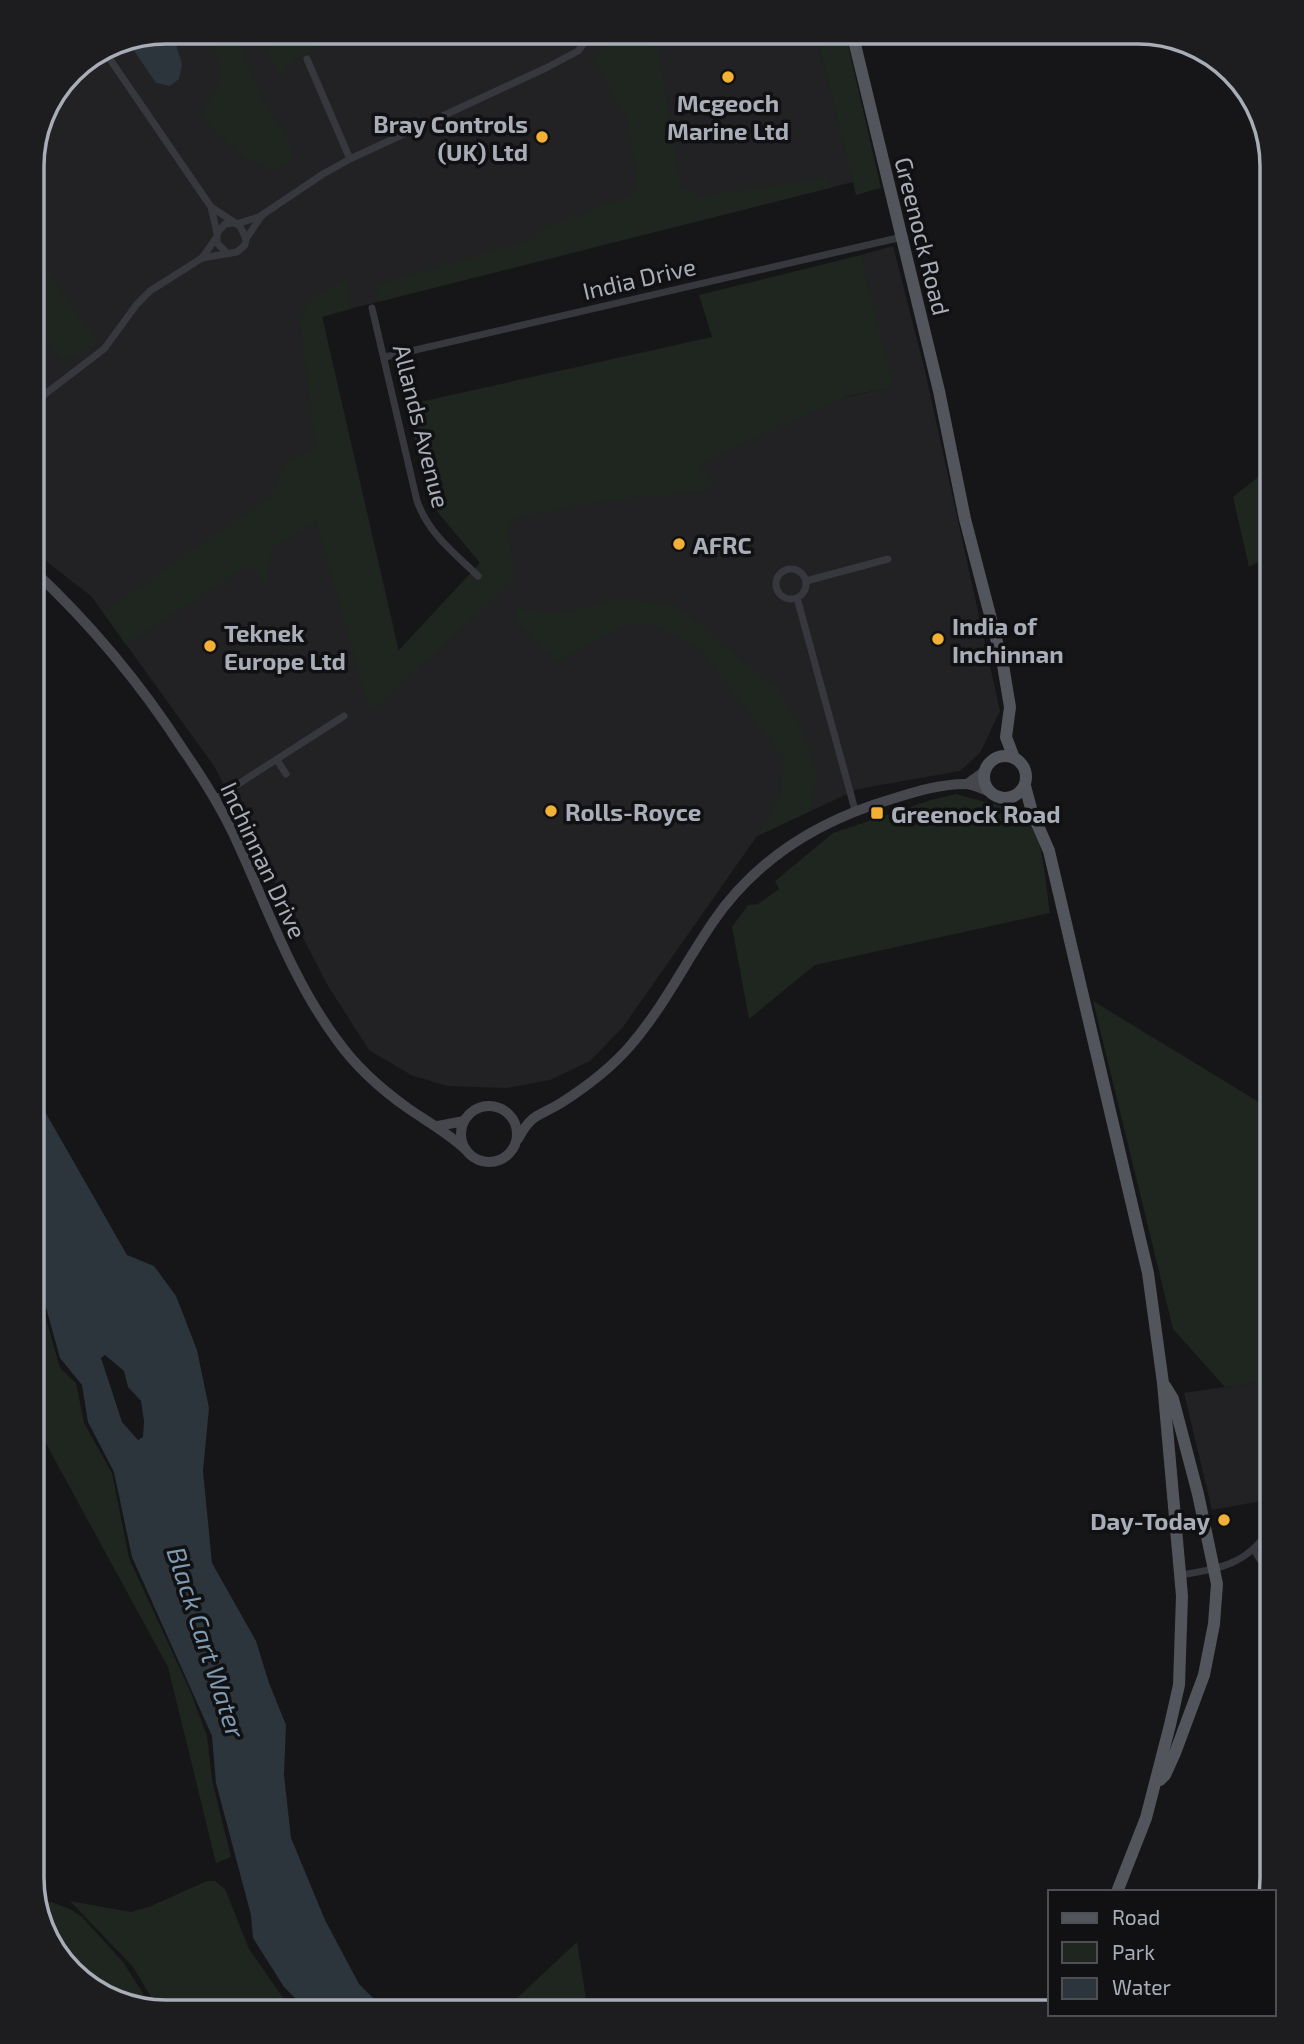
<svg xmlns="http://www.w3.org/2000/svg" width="1304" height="2044" font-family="'Exo 2',sans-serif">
  <rect width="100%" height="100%" fill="#161618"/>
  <!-- built -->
  <g fill="#222225">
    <polygon points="165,32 815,32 853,182 322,316 399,651 480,563 564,457 893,387 861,255 893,246 925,371 1000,711 980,753 960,771 858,789 757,836 623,1027 590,1061 550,1080 507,1088 447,1086 411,1075 369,1050 328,986 214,766 91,596 32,550 32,157 71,70 115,42"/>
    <polygon points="1272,1380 1272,1499 1212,1510 1184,1393"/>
  </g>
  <!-- green -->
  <g fill="#1e261f">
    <path d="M206,32H237L250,72L269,112L288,135L293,160L275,170L246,160L215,131L201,115C225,75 226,74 206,32Z"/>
    <polygon points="257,32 348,32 293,61 281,75"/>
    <polygon points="815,32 845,32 881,188 856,195"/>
    <polygon points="617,33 658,48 681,187 700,196 826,178 833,187 378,302 376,285 529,240 545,227 631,195 637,184 628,121 592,58"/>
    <polygon points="32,250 97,341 88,352 61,359 32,323"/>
    <polygon points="861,255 894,387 848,396 698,465 714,484 702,491 588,503 515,519 508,528 515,580 370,713 316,522 272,548 266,586 250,564 126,645 103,612 270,496 287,460 315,447 300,321 307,301 348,277 351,309 322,317 398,651 480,563 430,503 406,405 712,337 699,295"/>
    <polygon points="1272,466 1272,554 1249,567 1233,497"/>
    <polygon points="615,599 674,604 776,687 802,729 818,776 810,811 757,836 781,793 783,757 698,648 652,624 628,623 558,662 514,619 516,608 563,613"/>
    <path d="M956,794C975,800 1011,806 1025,817C1044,832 1046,889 1050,913L815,965L749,1019L732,927L748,905L758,904L779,889L775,881L833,833L931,800Z"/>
    <polygon points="1093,1001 1272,1110 1272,1380 1225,1387 1173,1329"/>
    <polygon points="32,1269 60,1368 76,1383 84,1423 112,1473 129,1558 191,1693 207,1736 212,1780 231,1857 216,1863 168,1667 32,1418"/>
    <polygon points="207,1881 215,1881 225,1889 249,1949 293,2012 160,2012 133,1967 70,1901 131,1912 151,1906"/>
    <polygon points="35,1892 43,1899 70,1909 82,1917 123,1962 154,2011 91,1990 45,1938"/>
    <polygon points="577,1942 588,2012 502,2012"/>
  </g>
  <!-- water -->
  <g fill="#2c353c" fill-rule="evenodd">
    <polygon points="165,32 172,32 182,64 179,79 170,86 156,83 126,39"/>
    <path d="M32,1089L127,1255L154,1266L176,1296L197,1350L209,1408L203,1471L212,1563L256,1641L269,1683L286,1725L284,1775L291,1838L325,1920L359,1984L387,2012H309L284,1987L253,1938L251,1915L216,1783L212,1736L132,1557L114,1472L88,1422L82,1385L60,1358L32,1257ZM105,1355L124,1371L128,1387L141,1401L144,1421L143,1437L138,1440L122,1422L101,1358Z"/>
  </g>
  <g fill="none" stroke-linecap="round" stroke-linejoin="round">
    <!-- street -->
    <g stroke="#37383d" stroke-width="7">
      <polyline points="307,59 350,159"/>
      <polyline points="211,207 217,233"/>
      <polyline points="236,224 262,216"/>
      <polyline points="246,239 262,215 323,174 350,159 546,68 578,51 593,32"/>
      <polyline points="226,252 217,243 217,233 225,224 233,223"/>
      <polyline points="202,258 216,238"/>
      <path d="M372,308L417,501C429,534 453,552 478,576"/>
      <polyline points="385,357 902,237"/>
      <polyline points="32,404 104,349 137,304 150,291 202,258 237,252 245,245 246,239 240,226 211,207 103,49"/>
      <circle cx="791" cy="584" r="15"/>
      <polyline points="806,581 888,559"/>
      <polyline points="797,598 855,810"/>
      <polyline points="277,760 286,774"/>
      <polyline points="215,799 344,716"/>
      <polyline points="1254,1550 1272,1579"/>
      <path d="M1181,1575C1223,1568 1248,1564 1272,1526"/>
    </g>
    <!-- secondary -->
    <g stroke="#45474d" stroke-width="10">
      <path d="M32,569C90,623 141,684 184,751C202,777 219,804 233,833C266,903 290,977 337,1040C356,1067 382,1090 409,1109C428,1122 448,1133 465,1149"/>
      <polyline points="967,784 985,771"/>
      <circle cx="489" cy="1134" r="28"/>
      <polyline points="438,1126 464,1121"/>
      <path d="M518,1139C532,1113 538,1117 561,1103C586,1087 611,1068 630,1046C663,1008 685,963 713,922C756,859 820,820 892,799C915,792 940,784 965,784C973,784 982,789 990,792"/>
    </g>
    <!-- primary -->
    <g stroke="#53555c" stroke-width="12">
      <polyline points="852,32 939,391 965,519 1003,665 1010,707 1006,737 1014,758"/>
      <circle cx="1005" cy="777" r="21"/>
      <polyline points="1025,786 1032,812 1049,851 1148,1273 1163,1383 1182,1596 1179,1685 1170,1725 1146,1818 1117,1892"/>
      <polyline points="1160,1780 1165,1775 1175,1753 1204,1675 1214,1624 1217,1584 1198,1494 1173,1399 1165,1386"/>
    </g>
  </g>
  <!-- markers -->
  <g fill="#f2b134" stroke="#111113" stroke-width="2.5">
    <circle cx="728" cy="77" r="7"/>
    <circle cx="542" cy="137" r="7"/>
    <circle cx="679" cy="544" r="7"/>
    <circle cx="938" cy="639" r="7"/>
    <circle cx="210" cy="646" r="7"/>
    <circle cx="551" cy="811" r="7"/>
    <rect x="870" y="806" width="14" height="14" rx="3.5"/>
    <circle cx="1224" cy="1520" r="7"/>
  </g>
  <g text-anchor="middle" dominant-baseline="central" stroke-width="7" stroke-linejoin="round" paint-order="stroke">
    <!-- poi labels -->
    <g font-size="24" font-weight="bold" fill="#a8adb8" stroke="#111113" text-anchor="start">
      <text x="728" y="102" text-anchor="middle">Mcgeoch<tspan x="728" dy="28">Marine Ltd</tspan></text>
      <text x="528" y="123" text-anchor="end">Bray Controls<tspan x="528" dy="28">(UK) Ltd</tspan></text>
      <text x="693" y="544">AFRC</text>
      <text x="952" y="625">India of<tspan x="952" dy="28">Inchinnan</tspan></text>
      <text x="224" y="632">Teknek<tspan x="224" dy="28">Europe Ltd</tspan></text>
      <text x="565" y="811">Rolls-Royce</text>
      <text x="891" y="813">Greenock Road</text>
      <text x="1210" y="1520" text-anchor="end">Day-Today</text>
    </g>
    <!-- street labels -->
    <g font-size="24" fill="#a8adb8" stroke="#111113">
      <text transform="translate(923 236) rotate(76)">Greenock Road</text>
      <text transform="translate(639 278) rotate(-13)">India Drive</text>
      <text transform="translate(422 426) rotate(76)">Allands Avenue</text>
      <text transform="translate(264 860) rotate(65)">Inchinnan Drive</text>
    </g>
    <!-- water labels -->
    <g font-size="26" font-style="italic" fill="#7f9bb3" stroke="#111113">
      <text transform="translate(207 1642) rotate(72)">Black Cart Water</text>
    </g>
  </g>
  <!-- crop -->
  <path d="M0 0H1304V2044H0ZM166 44H1138A122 122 0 0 1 1260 166V1878A122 122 0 0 1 1138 2000H166A122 122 0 0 1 44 1878V166A122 122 0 0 1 166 44Z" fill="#1d1d20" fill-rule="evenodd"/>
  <path fill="none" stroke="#a8adb8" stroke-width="3.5" d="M166 44H1138A122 122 0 0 1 1260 166V1878A122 122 0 0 1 1138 2000H166A122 122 0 0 1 44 1878V166A122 122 0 0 1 166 44Z"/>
  <!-- legend -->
  <rect x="1048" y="1890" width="228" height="126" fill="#111113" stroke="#4d4f55" stroke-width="2"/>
  <rect x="1062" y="1913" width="35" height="10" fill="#53555c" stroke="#4d4f55" stroke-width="2"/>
  <text x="1112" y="1925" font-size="21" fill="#a8adb8">Road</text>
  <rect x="1062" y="1942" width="35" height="21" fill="#1e261f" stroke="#4d4f55" stroke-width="2"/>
  <text x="1112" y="1960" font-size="21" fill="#a8adb8">Park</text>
  <rect x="1062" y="1978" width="35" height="21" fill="#2c353c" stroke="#4d4f55" stroke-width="2"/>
  <text x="1112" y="1995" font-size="21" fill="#a8adb8">Water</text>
</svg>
